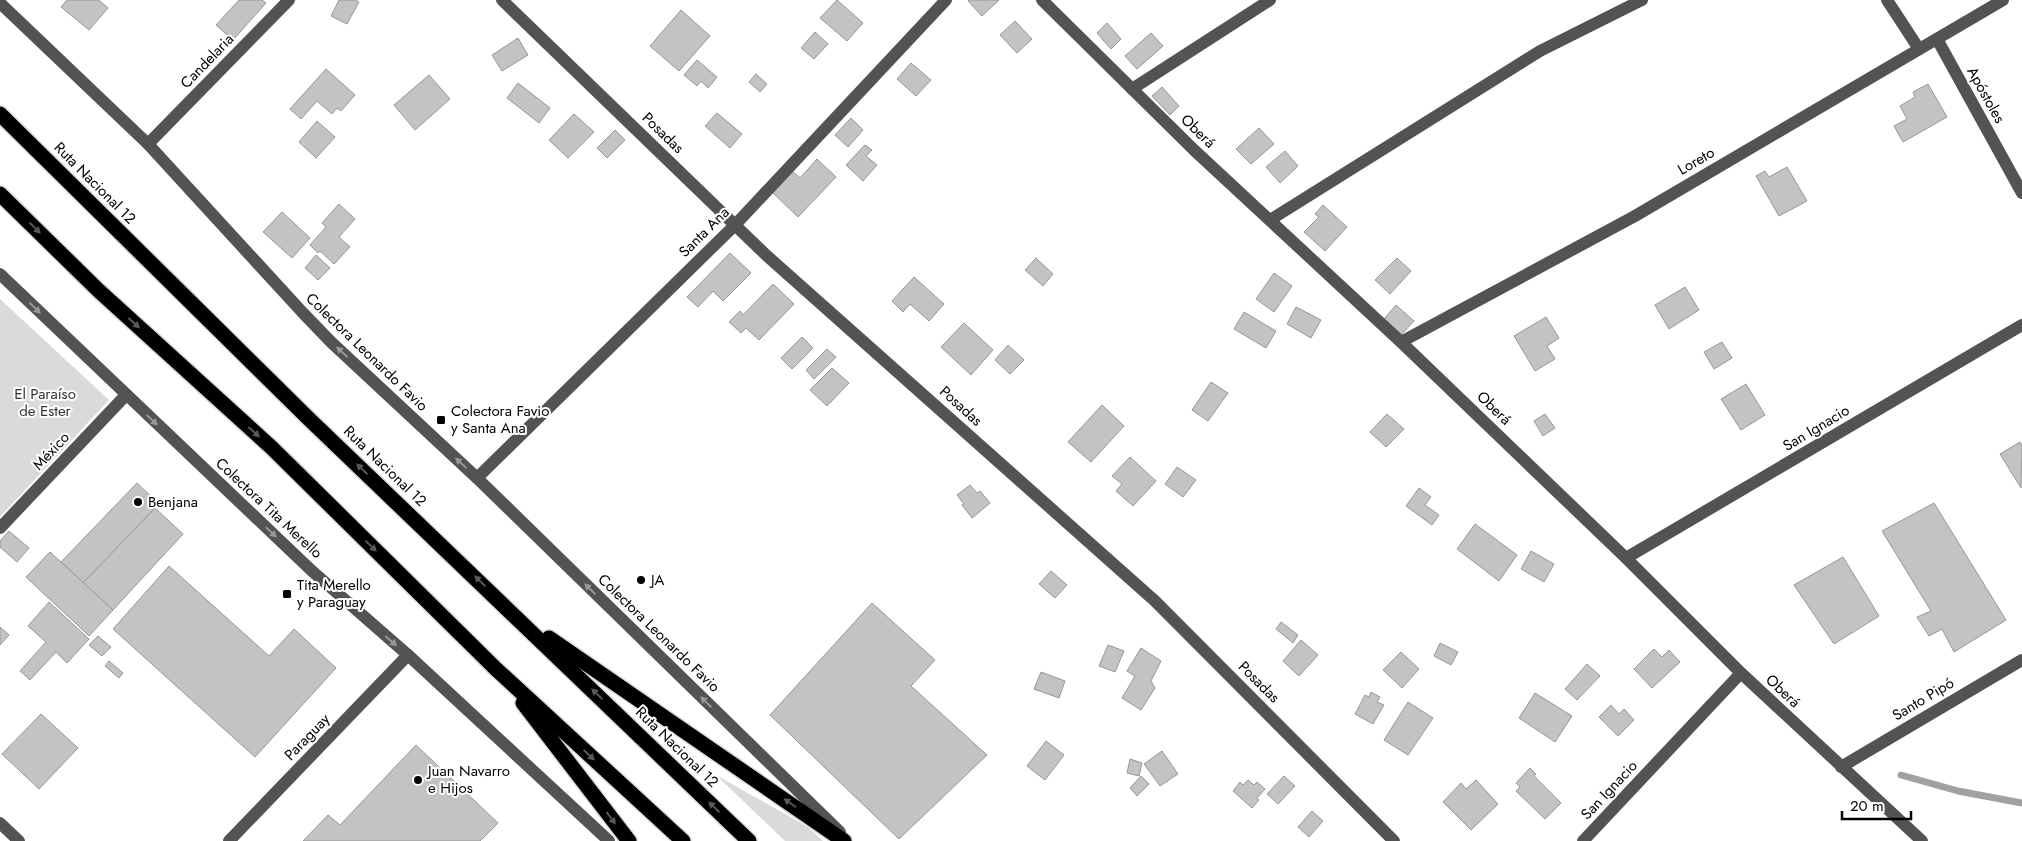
<svg xmlns="http://www.w3.org/2000/svg" width="2022" height="841" font-family="Jost,sans-serif">
  <rect width="100%" height="100%" fill="#fff"/>
  <!-- green -->
  <g fill="#dadada">
    <polygon points="0,299 109,400 0,517"/>
    <polygon points="716,775 808,827 823,841 785,841"/>
  </g>
  <g fill="none" stroke-linecap="round" stroke-linejoin="round">
    <!-- stream -->
    <polyline stroke="#a1a1a1" stroke-width="7" points="1901,775 1958,791 2022,803"/>
  </g>
  <!-- building -->
  <g fill="#c3c3c3" stroke="#979797">
    <polygon points="67,0 99,0 108,8 89,30 61,7"/>
    <polygon points="239,0 262,0 266,3 233,40 216,25"/>
    <polygon points="339,0 355,0 359,2 347,24 331,16"/>
    <polygon points="837,0 863,23 847,41 820,18"/>
    <polygon points="970,0 999,0 982,16 968,1"/>
    <polygon points="681,10 710,36 679,71 650,46"/>
    <polygon points="1015,21 1032,39 1017,53 1000,35"/>
    <polygon points="1107,23 1121,39 1111,49 1097,33"/>
    <polygon points="815,32 828,44 814,59 801,48"/>
    <polygon points="1151,33 1163,46 1137,69 1125,56"/>
    <polygon points="518,38 528,55 502,71 492,55"/>
    <polygon points="697,60 717,77 708,88 701,81 697,86 684,75"/>
    <polygon points="911,63 931,80 916,96 897,79"/>
    <polygon points="326,69 355,95 341,111 337,108 332,114 317,101 301,119 290,109"/>
    <polygon points="756,74 767,84 760,92 749,82"/>
    <polygon points="429,75 450,99 415,130 394,105"/>
    <polygon points="518,83 550,108 539,123 507,98"/>
    <polygon points="1928,84 1947,117 1903,142 1894,126 1907,119 1900,106 1915,97 1913,92"/>
    <polygon points="1162,87 1179,106 1170,115 1152,96"/>
    <polygon points="717,113 742,134 730,148 705,126"/>
    <polygon points="574,114 594,132 568,158 549,140"/>
    <polygon points="851,118 863,130 848,147 835,135"/>
    <polygon points="317,121 335,137 316,158 299,142"/>
    <polygon points="1259,128 1274,144 1251,164 1236,149"/>
    <polygon points="615,130 625,140 607,158 597,148"/>
    <polygon points="865,145 872,150 866,156 877,165 863,181 846,165"/>
    <polygon points="1285,151 1298,166 1280,183 1266,167"/>
    <polygon points="817,159 836,177 798,217 770,190 790,169 800,178"/>
    <polygon points="1787,167 1807,201 1779,216 1756,176 1765,171 1769,177"/>
    <polygon points="339,204 355,219 339,237 350,247 334,264 320,251 318,253 310,245 326,227 322,223"/>
    <polygon points="1323,205 1347,227 1325,251 1304,232 1319,217 1315,214"/>
    <polygon points="282,212 310,238 292,258 263,232"/>
    <polygon points="730,253 751,273 723,301 713,291 698,307 687,297"/>
    <polygon points="316,255 330,268 318,280 305,268"/>
    <polygon points="1036,258 1053,274 1043,286 1025,270"/>
    <polygon points="1397,258 1411,271 1390,294 1375,280"/>
    <polygon points="1274,273 1292,286 1274,312 1256,299"/>
    <polygon points="914,277 944,304 929,321 910,304 903,312 892,301"/>
    <polygon points="773,284 794,304 759,340 746,328 741,333 729,322 740,311 743,315"/>
    <polygon points="1685,287 1699,310 1669,329 1655,305"/>
    <polygon points="1396,305 1414,321 1401,335 1384,319"/>
    <polygon points="1296,307 1321,320 1311,338 1287,324"/>
    <polygon points="1244,312 1276,331 1266,348 1234,329"/>
    <polygon points="1546,317 1559,338 1547,346 1555,359 1535,371 1514,336"/>
    <polygon points="964,323 993,350 971,375 941,347"/>
    <polygon points="802,337 813,348 792,369 781,358"/>
    <polygon points="1722,342 1732,358 1714,369 1704,352"/>
    <polygon points="1008,345 1024,360 1010,374 995,360"/>
    <polygon points="827,349 836,357 814,379 806,370"/>
    <polygon points="832,368 849,383 827,406 810,390"/>
    <polygon points="1211,382 1228,393 1208,421 1192,410"/>
    <polygon points="1746,384 1765,415 1741,430 1721,399"/>
    <polygon points="1102,405 1124,426 1091,462 1068,442"/>
    <polygon points="1387,414 1404,429 1386,447 1370,432"/>
    <polygon points="1545,414 1555,428 1543,436 1534,421"/>
    <polygon points="2020,442 2022,445 2021,488 2000,454"/>
    <polygon points="1130,457 1156,481 1133,506 1116,491 1122,484 1112,476"/>
    <polygon points="1177,467 1196,480 1183,497 1165,484"/>
    <polygon points="137,483 159,504 83,583 61,562"/>
    <polygon points="970,485 977,493 980,491 990,503 972,518 962,505 964,504 957,495"/>
    <polygon points="1419,488 1431,497 1425,505 1439,515 1432,525 1406,506"/>
    <polygon points="1934,503 2006,620 1954,652 1942,629 1929,636 1917,617 1931,611 1882,531"/>
    <polygon points="155,508 183,534 113,610 83,583"/>
    <polygon points="1475,524 1517,555 1499,581 1457,549"/>
    <polygon points="9,531 29,548 17,562 0,547 0,541"/>
    <polygon points="1531,551 1554,564 1544,582 1521,569"/>
    <polygon points="50,552 113,610 89,636 26,577"/>
    <polygon points="1843,557 1879,616 1834,644 1794,585"/>
    <polygon points="169,566 269,656 294,629 336,668 255,757 113,629"/>
    <polygon points="1051,571 1067,585 1055,598 1039,584"/>
    <polygon points="49,602 89,639 67,663 56,652 30,680 20,671 46,642 28,626"/>
    <polygon points="872,603 935,660 911,686 987,755 899,839 770,715"/>
    <polygon points="1281,622 1298,635 1293,643 1276,629"/>
    <polygon points="0,627 9,635 0,645"/>
    <polygon points="98,636 111,647 102,656 89,645"/>
    <polygon points="1301,640 1318,655 1299,676 1283,661"/>
    <polygon points="1440,643 1458,652 1451,665 1434,656"/>
    <polygon points="1108,645 1124,651 1115,672 1099,666"/>
    <polygon points="1141,648 1161,661 1151,681 1155,688 1141,710 1122,698 1135,676 1127,671"/>
    <polygon points="1654,649 1662,657 1669,650 1680,662 1652,688 1634,669"/>
    <polygon points="1401,652 1419,669 1402,688 1383,670"/>
    <polygon points="109,661 123,673 119,678 105,666"/>
    <polygon points="1587,664 1600,676 1577,700 1565,689"/>
    <polygon points="1041,672 1065,681 1059,698 1034,689"/>
    <polygon points="1371,692 1380,697 1377,702 1384,705 1373,724 1355,714 1365,695 1369,697"/>
    <polygon points="1535,693 1572,716 1555,742 1519,718"/>
    <polygon points="1408,702 1433,718 1408,755 1384,740"/>
    <polygon points="1611,705 1619,714 1624,709 1634,720 1618,736 1599,717"/>
    <polygon points="41,714 78,748 39,789 2,754"/>
    <polygon points="1046,741 1064,755 1045,780 1027,766"/>
    <polygon points="416,745 498,823 480,841 303,841 328,815 340,825"/>
    <polygon points="1162,751 1178,774 1160,786 1144,764"/>
    <polygon points="1130,759 1142,763 1139,776 1127,773"/>
    <polygon points="1530,768 1536,774 1534,776 1561,803 1545,819 1516,791 1520,787 1516,783"/>
    <polygon points="1141,776 1149,784 1137,796 1130,788"/>
    <polygon points="1284,776 1295,786 1278,804 1267,794"/>
    <polygon points="1248,780 1254,785 1257,782 1265,789 1257,798 1259,800 1252,808 1233,791 1240,782 1243,785"/>
    <polygon points="1476,780 1498,804 1471,830 1443,802 1461,783 1466,789"/>
    <polygon points="1312,811 1323,821 1309,837 1298,827"/>
  </g>
  <g fill="none" stroke-linecap="round" stroke-linejoin="round">
    <!-- highway casing -->
    <g stroke="#dbdbdb" stroke-width="18">
      <g id="highway">
        <polyline points="0,114 308,418 749,841"/>
        <polyline points="0,194 98,290 272,448 496,669 683,841"/>
        <polyline points="549,638 844,841"/>
        <polyline points="523,703 629,841"/>
      </g>
    </g>
    <!-- minor -->
    <g stroke="#535353" stroke-width="12">
      <polyline points="502,0 766,255 1155,601 1394,841"/>
      <polyline points="1042,0 1194,150 1401,342 1626,558 1741,673 1922,841"/>
      <polyline points="1887,0 1919,49"/>
      <polyline points="0,3 148,144 303,313 331,342 477,478 840,832"/>
      <polyline points="1937,39 2022,193"/>
      <polyline points="1132,89 1270,0"/>
      <polyline points="148,144 289,0"/>
      <polyline points="1270,220 1540,51 1642,0"/>
      <polyline points="0,274 312,571 408,655 609,841"/>
      <polyline points="1401,342 1635,216 2003,0"/>
      <polyline points="477,478 735,225 946,0"/>
      <polyline points="0,528 126,395"/>
      <polyline points="1626,558 2022,325"/>
      <polyline points="1841,767 2022,660"/>
      <polyline points="0,823 19,841"/>
      <polyline points="229,841 408,655"/>
      <polyline points="1583,841 1741,673"/>
    </g>
    <!-- highway -->
    <use href="#highway" stroke="#000" stroke-width="15"/>
  </g>
  <!-- one-way arrows -->
  <defs><path id="oneway-solid" d="M-6-.8H1V-3.2L6.5 0L1 3.2V.8H-6Z" transform="scale(1.25)"/></defs>
  <g fill="#595959">
    <use href="#oneway-solid" transform="translate(35 228) rotate(44)"/>
    <use href="#oneway-solid" transform="translate(134 323) rotate(42)"/>
    <use href="#oneway-solid" transform="translate(254 432) rotate(42)"/>
    <use href="#oneway-solid" transform="translate(362 469) rotate(-136)"/>
    <use href="#oneway-solid" transform="translate(371 546) rotate(44)"/>
    <use href="#oneway-solid" transform="translate(480 581) rotate(-136)"/>
    <use href="#oneway-solid" transform="translate(597 694) rotate(-136)"/>
    <use href="#oneway-solid" transform="translate(589 755) rotate(43)"/>
    <use href="#oneway-solid" transform="translate(790 803) rotate(-145)"/>
    <use href="#oneway-solid" transform="translate(714 807) rotate(-136)"/>
    <use href="#oneway-solid" transform="translate(611 818) rotate(53)"/>
  </g>
  <g fill="#989898">
    <use href="#oneway-solid" transform="translate(35 308) rotate(44)"/>
    <use href="#oneway-solid" transform="translate(342 352) rotate(-137)"/>
    <use href="#oneway-solid" transform="translate(152 420) rotate(43)"/>
    <use href="#oneway-solid" transform="translate(461 463) rotate(-137)"/>
    <use href="#oneway-solid" transform="translate(271 532) rotate(43)"/>
    <use href="#oneway-solid" transform="translate(590 589) rotate(-136)"/>
    <use href="#oneway-solid" transform="translate(391 641) rotate(41)"/>
    <use href="#oneway-solid" transform="translate(706 702) rotate(-136)"/>
  </g>
  <!-- markers -->
  <g fill="#000" stroke="#fff" stroke-width="2">
    <rect x="436" y="415" width="10" height="10" rx="2.5"/>
    <circle cx="138" cy="502" r="5"/>
    <circle cx="641" cy="580" r="5"/>
    <rect x="282" y="589" width="10" height="10" rx="2.5"/>
    <circle cx="418" cy="780" r="5"/>
  </g>
  <g text-anchor="middle" dominant-baseline="central" stroke-width="4" stroke-linejoin="round" paint-order="stroke">
    <!-- street labels -->
    <g font-size="15" fill="#000" stroke="#fff">
      <text transform="translate(207 61) rotate(-46)">Candelaria</text>
      <text transform="translate(1986 95) rotate(61)">Apóstoles</text>
      <text transform="translate(1198 131) rotate(44)">Oberá</text>
      <text transform="translate(663 133) rotate(44)">Posadas</text>
      <text transform="translate(1696 161) rotate(-30)">Loreto</text>
      <text transform="translate(95 183) rotate(45)">Ruta Nacional 12</text>
      <text transform="translate(704 232) rotate(-45)">Santa Ana</text>
      <text transform="translate(367 352) rotate(44)">Colectora Leonardo Favio</text>
      <text transform="translate(961 406) rotate(42)">Posadas</text>
      <text transform="translate(1494 408) rotate(44)">Oberá</text>
      <text transform="translate(1816 428) rotate(-31)">San Ignacio</text>
      <text transform="translate(51 451) rotate(-47)">México</text>
      <text transform="translate(385 466) rotate(44)">Ruta Nacional 12</text>
      <text transform="translate(269 508) rotate(43)">Colectora Tita Merello</text>
      <text transform="translate(659 633) rotate(44)">Colectora Leonardo Favio</text>
      <text transform="translate(1259 682) rotate(45)">Posadas</text>
      <text transform="translate(1783 691) rotate(43)">Oberá</text>
      <text transform="translate(1923 699) rotate(-31)">Santo Pipó</text>
      <text transform="translate(307 737) rotate(-46)">Paraguay</text>
      <text transform="translate(677 747) rotate(44)">Ruta Nacional 12</text>
      <text transform="translate(1609 790) rotate(-47)">San Ignacio</text>
    </g>
    <!-- park labels -->
    <g font-size="15" fill="#313131" stroke="#fff">
      <text x="45" y="394">El Paraíso<tspan x="45" dy="17">de Ester</tspan></text>
    </g>
    <!-- poi labels -->
    <g font-size="15" fill="#000" stroke="#fff" text-anchor="start">
      <text x="451" y="411">Colectora Favio<tspan x="451" dy="17">y Santa Ana</tspan></text>
      <text x="148" y="502">Benjana</text>
      <text x="651" y="580">JA</text>
      <text x="297" y="585">Tita Merello<tspan x="297" dy="17">y Paraguay</tspan></text>
      <text x="428" y="771">Juan Navarro<tspan x="428" dy="17">e Hijos</tspan></text>
    </g>
  </g>
  <!-- scale -->
  <path d="M1842 811v8h69v-8" fill="none" stroke="#000000" stroke-width="2.5"/>
  <text x="1850" y="811" font-size="15" fill="#000000" stroke="#ffffff" stroke-width="4" paint-order="stroke">20 m</text>
</svg>
